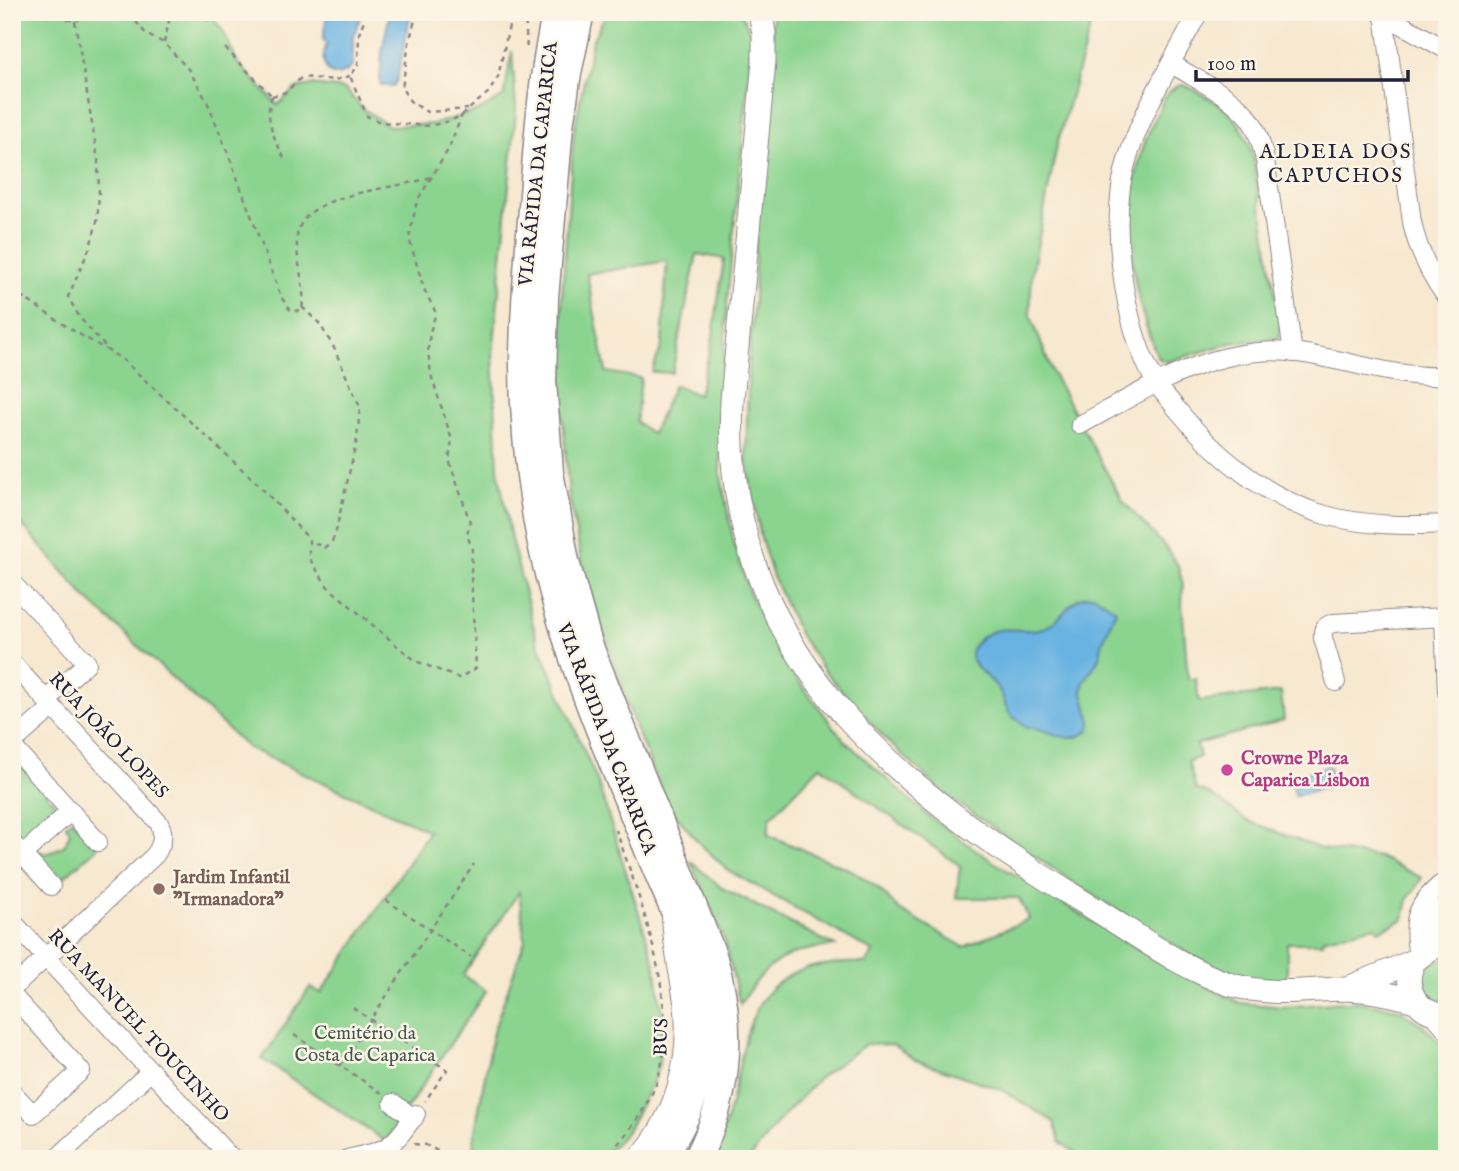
<svg xmlns="http://www.w3.org/2000/svg" width="1459" height="1171" font-family="'IM FELL English',serif">
  <rect width="100%" height="100%" fill="#fcf5e5"/>
  <filter id="ink" filterUnits="userSpaceOnUse"><feTurbulence type="fractalNoise" baseFrequency=".0143" numOctaves="2"/><feDisplacementMap in="SourceGraphic" scale="14" xChannelSelector="R" yChannelSelector="G"/><feConvolveMatrix kernelMatrix="1 2 1 2 8 2 1 2 1" color-interpolation-filters="sRGB"/></filter>
  <filter id="wash" filterUnits="userSpaceOnUse"><feTurbulence type="fractalNoise" baseFrequency=".00686" numOctaves="4" result="noise"/><feDisplacementMap in="SourceGraphic" scale="28" xChannelSelector="R" yChannelSelector="G"/><feGaussianBlur stdDeviation="1.57" result="paint"/><feColorMatrix in="noise" values="0 0 0 0 0 0 0 0 0 0 0 0 0 0 0 0 0 1.4 0 .05"/><feComposite in="paint" operator="in"/></filter>
  <g filter="url(#wash)">
    <rect width="100%" height="100%" fill="#f7e8d0"/>
    <!-- green -->
    <g fill="#8bd490" stroke="#567b66" stroke-width="2" fill-rule="evenodd">
      <polygon points="12,12 209,12 223,31 238,63 278,105 295,89 311,85 345,89 362,108 389,126 434,124 478,111 504,96 512,51 516,110 493,354 498,469 511,539 537,640 598,783 655,964 663,1019 659,1064 653,1082 626,1133 600,1159 472,1159 475,1130 493,1032 525,940 519,892 463,975 486,991 385,1141 262,1059 310,987 321,993 429,831 248,748 86,598 12,513"/>
      <path d="M607,12H740L750,31V63L728,292L721,404L720,471L734,544L750,594L780,657L844,740L928,816L992,861L1179,973L1240,1003L1283,1007L1356,1001L1399,1009L1425,1027L1447,1049V1159H1085L1060,1142L1054,1122L1000,1089L915,1060L893,1045L866,1044L820,1077L778,1122L749,1159H711C759,1067 716,956 866,963L874,952L729,871L699,843L667,804L635,727L584,574L569,496L562,407V296L574,131L592,41ZM697,254L724,259L712,343L698,395L674,385L652,434L636,422L641,378L606,372L587,274L667,261L662,345L652,372L672,373ZM820,766L960,866L956,898H1019L1029,919L964,947L899,910L879,889L853,871L768,835L770,818Z"/>
      <polygon points="772,12 1098,12 1090,28 1057,145 1032,273 1030,314 1053,374 1122,500 1168,550 1178,566 1183,585 1182,604 1188,679 1196,679 1199,701 1281,692 1284,720 1197,744 1200,757 1188,761 1196,789 1211,795 1246,820 1321,849 1379,857 1422,878 1408,899 1404,919 1379,931 1375,926 1322,939 1323,943 1287,943 1287,979 1307,979 1307,981 1251,978 1222,969 1196,958 1078,886 950,798 888,742 826,673 799,634 773,577 761,539 746,459 749,357 754,301 756,225 773,41"/>
      <path d="M1184,85C1221,103 1242,115 1253,157L1281,329L1279,337L1276,339L1231,343L1167,362L1158,358C1125,279 1118,192 1157,114C1163,101 1168,86 1184,85Z"/>
      <polygon points="12,756 60,809 20,843 12,835"/>
      <polygon points="72,819 98,847 55,885 29,856 36,850 47,854 65,845 70,832 66,825"/>
      <path d="M690,861L722,888L835,946C784,950 768,962 740,1004L724,939Z"/>
      <path d="M1441,959H1447V1001C1419,1001 1414,967 1441,959Z"/>
    </g>
    <!-- water -->
    <g fill="#69b3e2" stroke="#466a8e" stroke-width="2">
      <path d="M332,12H360L361,16L353,36V65C334,87 316,68 327,44L323,40L326,18Z"/>
      <polygon points="390,12 411,12 397,80 393,87 381,85 380,82 382,51"/>
      <path d="M1095,595L1116,610L1102,643L1100,657L1084,682L1082,691L1091,721L1090,729C1067,751 1050,725 1026,728C1018,716 1016,722 1011,715C1004,707 1004,694 996,686C986,673 960,662 976,643C981,637 987,633 994,631C1010,627 1026,633 1043,628C1065,621 1069,593 1095,595Z"/>
      <polygon points="1329,766 1334,785 1295,796 1290,777"/>
    </g>
  </g>
  <g filter="url(#ink)">
    <g fill="none" stroke-linecap="round" stroke-linejoin="round">
      <!-- minor casing -->
      <g stroke="#8c8586" stroke-width="20">
        <g id="minor">
          <path d="M1199,12C1172,62 1129,131 1121,187C1113,245 1126,332 1156,383C1162,392 1170,400 1176,408C1214,455 1266,498 1325,515C1365,526 1406,526 1447,524"/>
          <polyline points="1379,12 1447,50"/>
          <path d="M1384,15L1412,222C1417,248 1431,276 1447,298"/>
          <path d="M1172,64C1197,80 1231,95 1249,118C1258,130 1262,146 1265,160L1293,353"/>
          <path d="M1080,425C1148,388 1219,341 1299,353C1348,360 1397,379 1447,376"/>
          <polyline points="12,583 87,663 46,700"/>
          <path d="M12,663L159,823C165,834 162,845 155,855L12,989"/>
          <path d="M1336,682L1323,638C1322,628 1325,626 1333,623L1444,617L1447,692"/>
          <polyline points="12,743 53,707"/>
          <polyline points="12,746 98,842"/>
          <polyline points="12,843 51,886"/>
          <polyline points="23,854 71,811"/>
          <path d="M1430,904C1425,922 1428,931 1439,946"/>
          <polyline points="12,921 232,1159"/>
          <path d="M1418,957C1412,923 1414,907 1440,885"/>
          <polyline points="12,995 81,1071 33,1114 12,1092"/>
          <polyline points="1432,1013 1447,1030"/>
          <polyline points="393,1103 414,1118"/>
          <polyline points="56,1159 151,1071"/>
          <path d="M347,1159C391,1149 390,1149 416,1114"/>
          <path d="M636,1159C675,1117 690,1058 683,1002C679,973 672,946 671,916"/>
        </g>
      </g>
      <!-- major casing -->
      <g stroke="#8c8586" stroke-width="25">
        <g id="major">
          <path d="M760,12L764,33V61L732,400C720,647 894,787 1085,903C1132,931 1179,968 1232,985C1272,996 1303,990 1342,989C1367,989 1391,994 1415,1001"/>
          <path d="M1414,961C1401,988 1417,1015 1447,1015"/>
          <polyline points="1353,986 1414,961 1431,948 1447,945"/>
        </g>
      </g>
      <!-- highway casing -->
      <g stroke="#8c8586" stroke-width="29">
        <g id="highway">
          <path d="M556,12C541,76 537,142 532,208C528,259 523,311 523,363C523,416 528,470 537,523C558,638 604,743 648,850C670,905 701,960 705,1019C708,1071 691,1116 662,1159"/>
          <path d="M581,12L568,73L560,126L545,298L543,382L550,472L566,562L589,644L713,955C734,1024 731,1094 697,1159"/>
        </g>
      </g>
      <!-- path -->
      <g stroke="#8c8586" stroke-width="2.5" stroke-dasharray="5 5" stroke-linecap="butt">
        <polyline points="61,12 65,19 75,21 95,12"/>
        <polyline points="132,12 137,23 147,35 164,43 189,70 207,101 231,161 281,297 291,311 298,311 302,307"/>
        <polyline points="367,12 359,34 358,66 350,76 367,116 380,122 429,126 450,121 462,115 489,92 498,77 512,12"/>
        <polyline points="417,12 409,43 402,88 410,101 427,112 468,109"/>
        <polyline points="525,12 527,52"/>
        <polyline points="75,21 98,160 99,195 97,222 90,247 68,297 80,318 110,352"/>
        <polyline points="207,21 208,12"/>
        <polyline points="164,43 171,12"/>
        <polyline points="225,48 272,96"/>
        <polyline points="272,96 286,92 302,77 335,80 350,76"/>
        <path d="M272,96C263,120 276,141 286,162"/>
        <polyline points="12,290 69,328 122,359 257,483 309,539 309,558 328,587 408,655 418,662 459,678 476,668 471,575 472,548 467,535 470,522 449,460 452,440 431,375 428,351 430,332 436,313 424,289 409,238 417,201 448,150 462,115"/>
        <polyline points="302,307 319,323 333,346 360,407 357,439 335,535 332,541 324,548 311,541"/>
        <path d="M302,307C307,291 295,258 297,237C301,190 396,191 431,177"/>
        <polyline points="386,900 471,957"/>
        <polyline points="353,1008 447,1070 425,1101"/>
        <polyline points="294,1035 383,1094"/>
        <polyline points="340,1066 474,864"/>
        <polyline points="414,1144 426,1145 453,1159"/>
        <path d="M604,1159C624,1138 642,1116 654,1089C685,1016 641,902 616,830"/>
      </g>
      <!-- minor -->
      <use href="#minor" stroke="#fff" stroke-width="18"/>
      <!-- major -->
      <use href="#major" stroke="#fff" stroke-width="23"/>
      <!-- highway -->
      <use href="#highway" stroke="#fff" stroke-width="26"/>
    </g>
  </g>
  <!-- markers -->
  <circle fill="#d1479c" stroke="#fcf5e5" stroke-width="2.5" cx="1227" cy="770" r="7"/>
  <circle fill="#8d6e63" stroke="#fcf5e5" stroke-width="2.5" cx="159" cy="889" r="7"/>
  <g text-anchor="middle" dominant-baseline="central" stroke-width="5" stroke-linejoin="round" paint-order="stroke">
    <!-- street labels -->
    <g font-size="19" fill="#22223b" stroke="#fcf5e5">
      <text transform="translate(539 164) rotate(-84)">VIA RÁPIDA DA CAPARICA</text>
      <text transform="translate(108 736) rotate(47)">RUA JOÃO LOPES</text>
      <text transform="translate(606 739) rotate(69)">VIA RÁPIDA DA CAPARICA</text>
      <text transform="translate(138 1026) rotate(47)">RUA MANUEL TOUCINHO</text>
      <text transform="translate(662 1037) rotate(-88)">BUS</text>
    </g>
    <!-- hotel labels -->
    <g font-size="19" font-weight="bold" fill="#b23c85" stroke="#fcf5e5" text-anchor="start">
      <text x="1241" y="759">Crowne Plaza<tspan x="1241" dy="22">Caparica Lisbon</tspan></text>
    </g>
    <!-- education labels -->
    <g font-size="19" font-weight="bold" fill="#785e54" stroke="#fcf5e5" text-anchor="start">
      <text x="173" y="878">Jardim Infantil<tspan x="173" dy="22">"Irmanadora"</tspan></text>
    </g>
    <!-- park labels -->
    <g font-size="19" fill="#425754" stroke="#fcf5e5">
      <text x="365" y="1034">Cemitério da<tspan x="365" dy="22">Costa de Caparica</tspan></text>
    </g>
    <!-- neighbourhood labels -->
    <g font-size="21" letter-spacing="2" fill="#22223b" stroke="#fcf5e5">
      <text x="1336" y="152">ALDEIA DOS<tspan x="1336" dy="24">CAPUCHOS</tspan></text>
    </g>
  </g>
  <!-- margin -->
  <rect width="1459" height="1171" fill="none" stroke="#fcf5e5" stroke-width="42"/>
  <!-- scale -->
  <path d="M1196 70v10h212v-10" fill="none" stroke="#22223b" stroke-width="3.5"/>
  <text x="1207" y="70" font-size="21" fill="#22223b" stroke="#fcf5e5" stroke-width="5" paint-order="stroke">100 m</text>
</svg>
